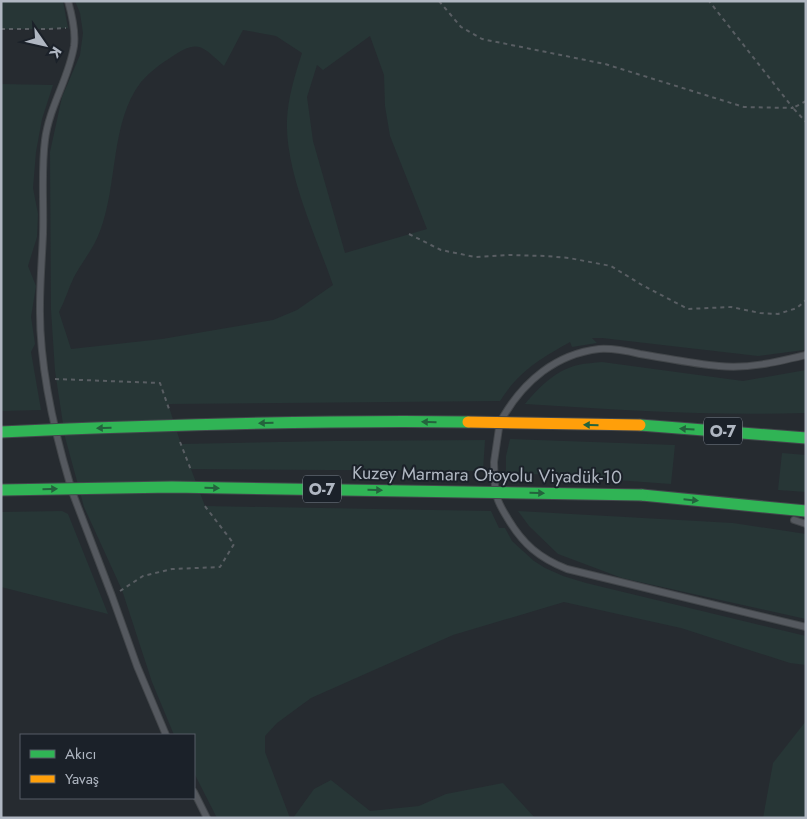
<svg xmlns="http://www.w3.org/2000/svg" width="807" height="819" font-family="Jost,sans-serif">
  <rect width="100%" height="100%" fill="#262b30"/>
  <!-- green -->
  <g fill="#273636" fill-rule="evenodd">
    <polygon points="1,1 63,1 68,28 48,29 1,29"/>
    <path d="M75,1H806V319L804,350L758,356L602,338H592L597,343L572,347L570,342C540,359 519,371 500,401L168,404L181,444L333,441L485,440L483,471L191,469L205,506L491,511L499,528H505L512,541L534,561L545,568L563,576L586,583L806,636V665L790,663L681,628L564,602L453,635L311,698L277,723L265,736V752L290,818H217L194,773V735H174L152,682L122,590L84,507L65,437L55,371L51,310L50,152L62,97L80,55L83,33L80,13ZM243,30L276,36L302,53C295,75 288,97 287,120C285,172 316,236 333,285L297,310L273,320L162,339L71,349L59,312C65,301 68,289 74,277C82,262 94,248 100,231C118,185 110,122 141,82C149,73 160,64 170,58C198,39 201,45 224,66ZM370,36L384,75L385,106L390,136L427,229L345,253L313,141L307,97L317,65L323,70Z"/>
    <polygon points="1,84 53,85 42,119 36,152 33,188 38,214 37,237 28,266 36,286 31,317 35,344 31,352 41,410 1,411"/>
    <path d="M602,362L743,381L806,370V413C712,416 618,410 525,404C539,387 556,370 578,365C586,363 594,363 602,362Z"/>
    <polygon points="510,439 675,445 671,484 506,472 506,456"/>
    <polygon points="782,453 806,455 806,492 778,490"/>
    <polygon points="62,511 68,514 108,614 1,587 1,512"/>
    <polygon points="518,511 733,523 806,534 806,619 622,578 558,554 529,526"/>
    <polygon points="806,721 806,818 763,818 773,763"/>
    <polygon points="331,780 370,811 419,806 446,794 503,783 535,818 293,818 314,789"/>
  </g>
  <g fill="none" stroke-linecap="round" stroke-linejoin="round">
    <!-- lane casing -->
    <g stroke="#42464a" stroke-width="8">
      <g id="lane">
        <path d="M68,1C72,15 76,31 74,46C69,78 49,107 45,140C41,171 44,203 43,234C42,258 40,282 40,306C39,366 53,427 70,484"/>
        <path d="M503,417C524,381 556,354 599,349C613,348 627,351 640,354C666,358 693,364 719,366C749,369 777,362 806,355"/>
        <polyline points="495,487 494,462 499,428"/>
        <polyline points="73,494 112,596 137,666 166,735"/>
        <path d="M497,497C499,505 504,512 508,519C523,544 539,558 567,569L806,627"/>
        <polyline points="794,520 806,524"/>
        <polyline points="194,792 207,818"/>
      </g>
    </g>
    <!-- fast casing -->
    <g stroke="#43474c" stroke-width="13">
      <g id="fast">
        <polyline points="640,425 806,438"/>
        <polyline points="642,495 806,511"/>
      </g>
    </g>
    <!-- path -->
    <g stroke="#595e63" stroke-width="2" stroke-dasharray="4 4" stroke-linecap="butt">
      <polyline points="439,1 461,27 482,39 605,64 744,107 793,108 709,1"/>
      <polyline points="1,29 48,29 66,28"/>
      <polyline points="806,101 793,108 806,122"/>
      <polyline points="409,234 441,250 475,257 509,255 546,256 569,258 611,266 642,285 688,309 731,307 760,313 778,314 797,308 806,300"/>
      <polyline points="55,379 160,383 169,409"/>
      <polyline points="180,442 191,470"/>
      <polyline points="120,591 143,576 172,569 220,567 234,544 204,505"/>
    </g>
    <!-- lane -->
    <use href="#lane" stroke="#55595f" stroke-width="6"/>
    <!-- fast -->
    <use href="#fast" stroke="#30b455" stroke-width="11"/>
    <!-- fast-bridge casing -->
    <g stroke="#43474c" stroke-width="13" stroke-linecap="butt">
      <g id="fast-bridge">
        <path d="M1,432C157,425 312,420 468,422"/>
        <polyline points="1,490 172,487 642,495"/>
      </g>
    </g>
    <!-- slow-bridge casing -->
    <g stroke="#43474c" stroke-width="13" stroke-linecap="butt">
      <polyline id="slow-bridge" points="468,422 640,425"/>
    </g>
    <!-- fast-bridge -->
    <use href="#fast-bridge" stroke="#30b455" stroke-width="11"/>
    <!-- slow-bridge -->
    <use href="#slow-bridge" stroke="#ff9f0a" stroke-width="11"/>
  </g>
  <!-- one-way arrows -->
  <defs><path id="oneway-solid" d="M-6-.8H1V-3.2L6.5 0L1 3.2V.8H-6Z" transform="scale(1.25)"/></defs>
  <g fill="#24633d">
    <use href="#oneway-solid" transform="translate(429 422) rotate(-179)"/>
    <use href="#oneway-solid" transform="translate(266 423) rotate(179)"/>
    <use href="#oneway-solid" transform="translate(591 425) rotate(-179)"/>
    <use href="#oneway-solid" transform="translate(104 428) rotate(178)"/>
    <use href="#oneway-solid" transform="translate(687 429) rotate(-176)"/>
    <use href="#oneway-solid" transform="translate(212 488) rotate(1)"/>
    <use href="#oneway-solid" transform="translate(50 489) rotate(-1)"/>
    <use href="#oneway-solid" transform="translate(375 490) rotate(1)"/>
    <use href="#oneway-solid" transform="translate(537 493) rotate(1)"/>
    <use href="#oneway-solid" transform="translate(691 500) rotate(6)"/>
  </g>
  <g text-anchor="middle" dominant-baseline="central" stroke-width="4" stroke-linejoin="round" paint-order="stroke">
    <!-- shield labels -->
    <g fill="#1b2129" stroke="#838a94" stroke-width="1">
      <rect x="704" y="417.5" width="38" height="27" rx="4"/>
      <rect x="303" y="475.5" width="38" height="27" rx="4"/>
    </g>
    <g font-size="16" font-weight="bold" fill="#b0b7c2">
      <text x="723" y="431">O-7</text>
      <text x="322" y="489">O-7</text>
    </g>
    <!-- street labels -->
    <g font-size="18" fill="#b0b7c2" stroke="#1b2129">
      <text transform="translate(487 475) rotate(1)">Kuzey Marmara Otoyolu Viyadük-10</text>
    </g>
  </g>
  <!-- border -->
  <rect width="807" height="819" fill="none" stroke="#b0b7c2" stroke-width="5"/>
  <!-- legend -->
  <rect x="20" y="734" width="175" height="65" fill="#1b2129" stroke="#575d66"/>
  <rect x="30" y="750" width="25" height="8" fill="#30b455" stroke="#575d66"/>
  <text x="65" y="759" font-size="15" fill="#b0b7c2">Akıcı</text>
  <rect x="30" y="775" width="25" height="8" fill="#ff9f0a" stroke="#575d66"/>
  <text x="65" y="784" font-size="15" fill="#b0b7c2">Yavaş</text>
  <!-- north arrow -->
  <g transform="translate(45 45) rotate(124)" stroke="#1b2129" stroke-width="4" paint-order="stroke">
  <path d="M0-4L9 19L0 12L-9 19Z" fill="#b0b7c2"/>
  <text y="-8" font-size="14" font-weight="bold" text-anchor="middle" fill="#b0b7c2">K</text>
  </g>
</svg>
